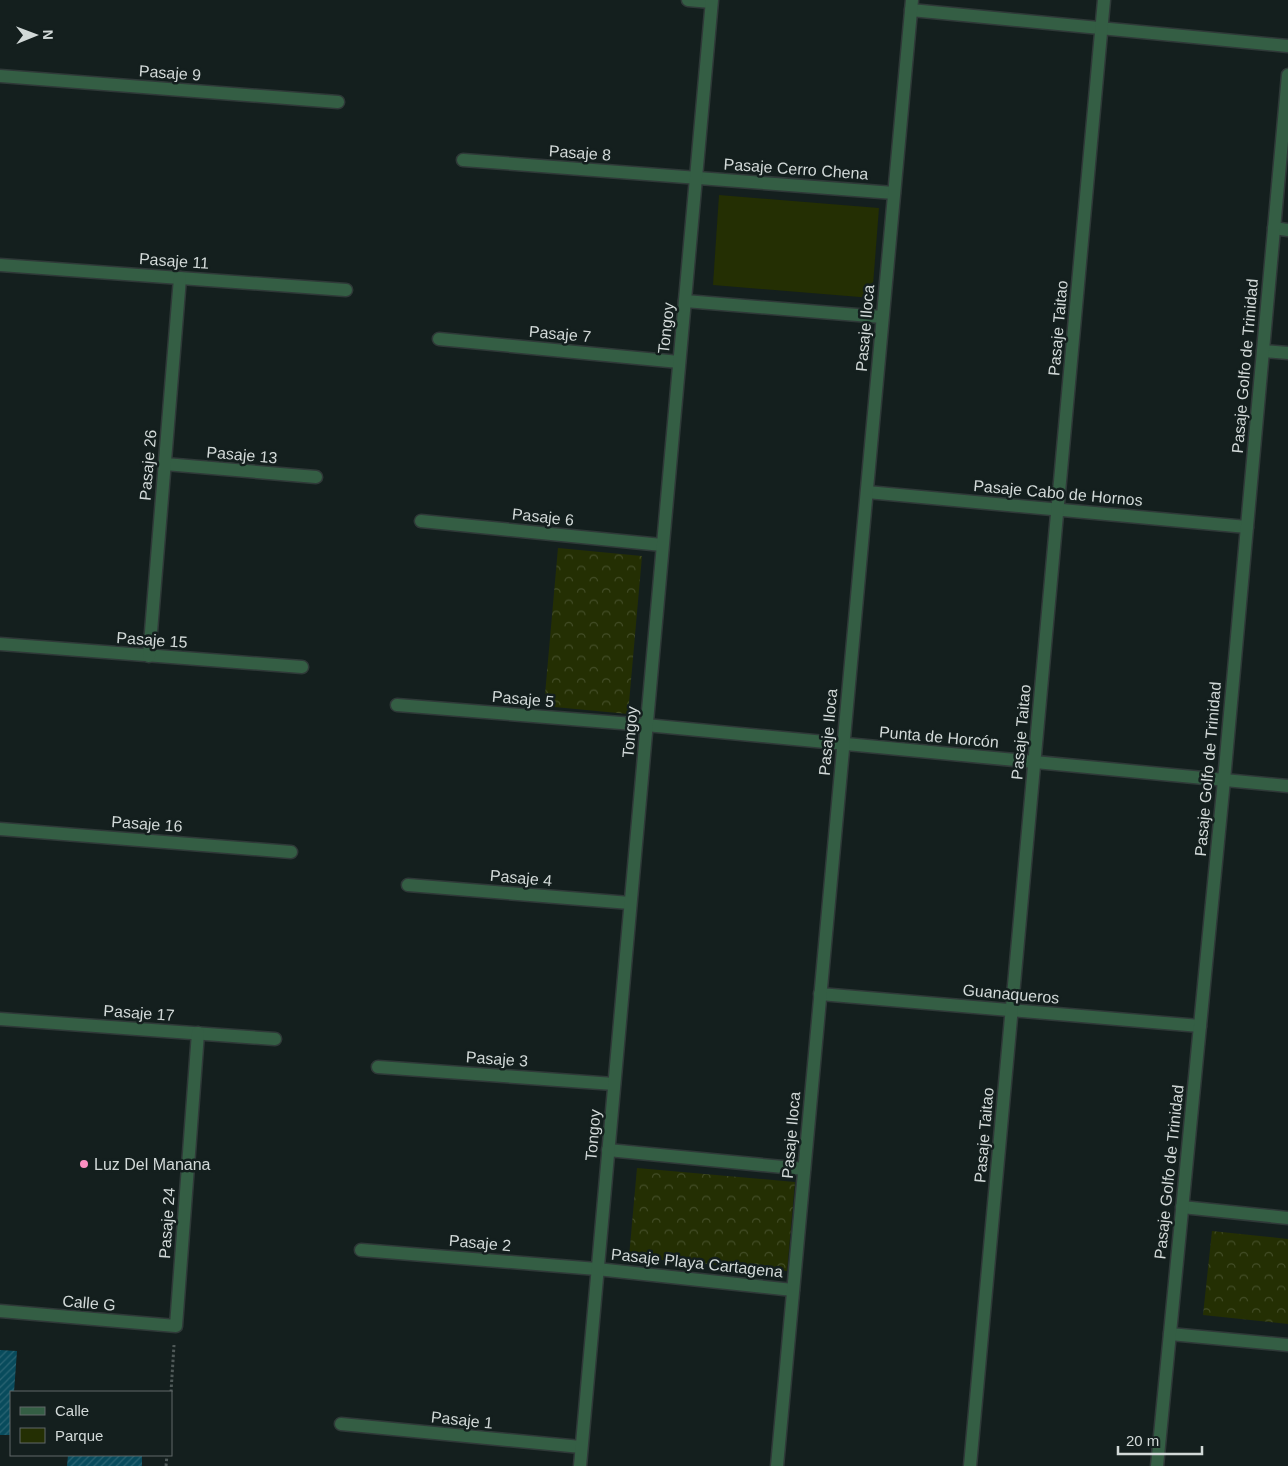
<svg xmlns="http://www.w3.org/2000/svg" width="1288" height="1466" font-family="Helvetica,sans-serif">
  <defs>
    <pattern id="forest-crowns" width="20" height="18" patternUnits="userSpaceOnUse" patternTransform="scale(1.25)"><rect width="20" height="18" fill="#242f03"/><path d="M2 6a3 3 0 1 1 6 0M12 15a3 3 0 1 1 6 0" fill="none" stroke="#434d27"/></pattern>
    <pattern id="building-hatch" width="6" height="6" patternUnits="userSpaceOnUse" patternTransform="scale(1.25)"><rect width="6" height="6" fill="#084b5c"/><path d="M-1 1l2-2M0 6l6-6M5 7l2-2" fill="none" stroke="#2b6473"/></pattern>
  </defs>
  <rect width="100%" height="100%" fill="#141f1e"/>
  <!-- green -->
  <polygon fill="#242f03" points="719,195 879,208 872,298 713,285"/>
  <!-- forest -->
  <g fill="url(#forest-crowns)">
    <polygon points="558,548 642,556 628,714 544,706"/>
    <polygon points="637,1168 795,1182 787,1271 629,1257"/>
    <polygon points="1212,1231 1288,1239 1288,1324 1203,1315"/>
  </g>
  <!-- building -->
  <g fill="url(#building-hatch)">
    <polygon points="0,1350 17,1351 14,1392 11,1392 11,1435 0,1435"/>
    <polygon points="68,1455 142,1455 142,1466 67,1466"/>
  </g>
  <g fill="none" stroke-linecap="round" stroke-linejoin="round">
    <!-- minor casing -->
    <g stroke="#2f3938" stroke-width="15">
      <g id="minor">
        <polyline points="688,0 711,2"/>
        <polyline points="911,10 1288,46"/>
        <polyline points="0,76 338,102"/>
        <polyline points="463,160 894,193"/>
        <polyline points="1274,228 1288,230"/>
        <polyline points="0,265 346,290"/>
        <polyline points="685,301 882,317"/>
        <polyline points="439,339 679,362"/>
        <polyline points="1263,351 1288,353"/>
        <polyline points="165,464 316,477"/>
        <polyline points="867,492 1247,527"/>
        <polyline points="421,521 662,545"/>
        <polyline points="0,644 302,667"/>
        <polyline points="149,656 180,278"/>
        <polyline points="397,705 646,725 1288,786"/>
        <polyline points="0,829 291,852"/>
        <polyline points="408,885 630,903"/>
        <polyline points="820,994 1200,1026"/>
        <polyline points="0,1019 275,1039"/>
        <polyline points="378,1067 614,1084"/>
        <polyline points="608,1150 804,1169"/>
        <polyline points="1182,1207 1288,1218"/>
        <polyline points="361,1250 597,1269 793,1290"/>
        <polyline points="0,1311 176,1326 198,1033"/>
        <polyline points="1170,1334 1288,1345"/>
        <polyline points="341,1424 581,1447"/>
        <polyline points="580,1466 712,0"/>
        <polyline points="777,1466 912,0"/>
        <polyline points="970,1466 1104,0"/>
        <polyline points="1157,1466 1224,780 1288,75"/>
      </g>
    </g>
    <!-- path -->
    <g stroke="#4f5958" stroke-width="3" stroke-dasharray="2.5 2.5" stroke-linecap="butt">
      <polyline points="171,1392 174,1345"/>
      <polyline points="166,1466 167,1455"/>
    </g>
    <!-- minor -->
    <use href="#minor" stroke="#345e44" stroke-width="12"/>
  </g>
  <!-- markers -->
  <circle fill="#fc8fc1" stroke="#141f1e" stroke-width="2" cx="84" cy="1164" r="5"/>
  <g text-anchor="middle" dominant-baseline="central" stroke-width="5" stroke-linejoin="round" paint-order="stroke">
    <!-- street labels -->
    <g font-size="16" fill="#d2d9d8" stroke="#141f1e">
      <text transform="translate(170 73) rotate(4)">Pasaje 9</text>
      <text transform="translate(580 153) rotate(4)">Pasaje 8</text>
      <text transform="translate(796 169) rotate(4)">Pasaje Cerro Chena</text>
      <text transform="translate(174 261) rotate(4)">Pasaje 11</text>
      <text transform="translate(666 328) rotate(-84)">Tongoy</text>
      <text transform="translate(865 328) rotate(-85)">Pasaje Iloca</text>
      <text transform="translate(1058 328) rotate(-85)">Pasaje Taitao</text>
      <text transform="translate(560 334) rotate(5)">Pasaje 7</text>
      <text transform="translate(1245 366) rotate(-85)">Pasaje Golfo de Trinidad</text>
      <text transform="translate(242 455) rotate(5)">Pasaje 13</text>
      <text transform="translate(148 465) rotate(-85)">Pasaje 26</text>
      <text transform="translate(1058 493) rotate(5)">Pasaje Cabo de Hornos</text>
      <text transform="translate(543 517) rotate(6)">Pasaje 6</text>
      <text transform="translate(152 640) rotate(4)">Pasaje 15</text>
      <text transform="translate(523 699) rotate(5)">Pasaje 5</text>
      <text transform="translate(630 732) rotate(-85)">Tongoy</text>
      <text transform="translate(828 732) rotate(-85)">Pasaje Iloca</text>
      <text transform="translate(1021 732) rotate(-85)">Pasaje Taitao</text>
      <text transform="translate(939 737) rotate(5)">Punta de Horcón</text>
      <text transform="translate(1208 769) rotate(-85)">Pasaje Golfo de Trinidad</text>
      <text transform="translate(147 824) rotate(4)">Pasaje 16</text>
      <text transform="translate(521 878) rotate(5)">Pasaje 4</text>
      <text transform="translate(1011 994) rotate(5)">Guanaqueros</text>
      <text transform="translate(139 1013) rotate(4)">Pasaje 17</text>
      <text transform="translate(497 1059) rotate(4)">Pasaje 3</text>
      <text transform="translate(593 1135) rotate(-85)">Tongoy</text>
      <text transform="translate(791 1135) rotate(-85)">Pasaje Iloca</text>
      <text transform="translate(984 1135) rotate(-85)">Pasaje Taitao</text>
      <text transform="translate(1169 1172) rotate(-84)">Pasaje Golfo de Trinidad</text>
      <text transform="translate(167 1223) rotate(-86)">Pasaje 24</text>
      <text transform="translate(480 1243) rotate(5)">Pasaje 2</text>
      <text transform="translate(697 1263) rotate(6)">Pasaje Playa Cartagena</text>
      <text transform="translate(89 1303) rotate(5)">Calle G</text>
      <text transform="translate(462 1420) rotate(6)">Pasaje 1</text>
    </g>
    <!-- poi labels -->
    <g font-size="16" fill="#d2d9d8" stroke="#141f1e" text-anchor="start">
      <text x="94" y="1164">Luz Del Manana</text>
    </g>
  </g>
  <!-- legend -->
  <rect x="10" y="1391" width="162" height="65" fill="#141f1e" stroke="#606968"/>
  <rect x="20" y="1407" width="25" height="8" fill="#345e44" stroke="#606968"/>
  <text x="55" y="1416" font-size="15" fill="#d2d9d8">Calle</text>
  <rect x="20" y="1428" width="25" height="15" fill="#242f03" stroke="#606968"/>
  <text x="55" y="1441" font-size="15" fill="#d2d9d8">Parque</text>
  <!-- north arrow -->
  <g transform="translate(35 35) rotate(89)" stroke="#141f1e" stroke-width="4" paint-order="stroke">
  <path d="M0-4L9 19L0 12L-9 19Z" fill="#d2d9d8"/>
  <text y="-8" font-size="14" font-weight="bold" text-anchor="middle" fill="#d2d9d8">N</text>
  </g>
  <!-- scale -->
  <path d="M1118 1446v8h84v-8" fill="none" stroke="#d2d9d8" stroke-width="2.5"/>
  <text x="1126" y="1446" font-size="15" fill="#d2d9d8" stroke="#141f1e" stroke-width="4" paint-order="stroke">20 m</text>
</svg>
